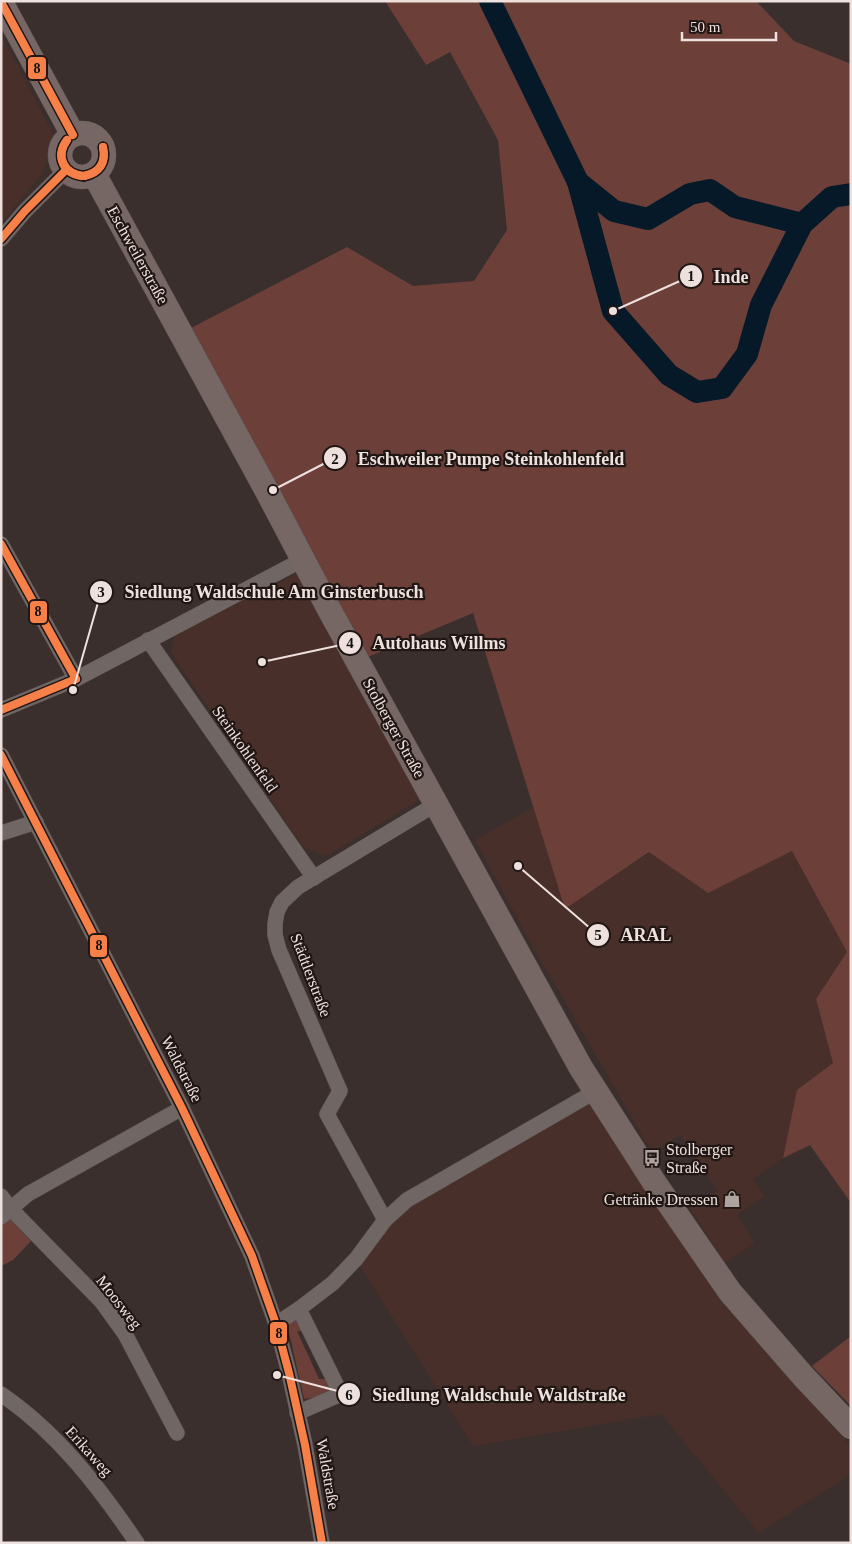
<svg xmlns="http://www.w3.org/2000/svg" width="852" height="1544" font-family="'Times New Roman',serif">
  <rect width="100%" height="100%" fill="#3a2f2d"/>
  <!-- built -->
  <g fill="#482f2a">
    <polygon points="1,34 52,132 50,153 43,173 1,223"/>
    <polygon points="298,573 423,798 326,856 304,848 171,653 175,635"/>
    <polygon points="534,807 565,909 650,852 708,893 792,851 847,952 816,999 833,1063 797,1090 783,1158 753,1179 764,1196 737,1215 755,1243 725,1263 690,1208 717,1191 680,1135 652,1152 524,931 475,840"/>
    <polygon points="588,1101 705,1275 739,1319 851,1447 851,1474 759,1533 661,1414 473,1446 359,1264 388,1223 411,1204"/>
  </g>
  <!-- green -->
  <g fill="#6c4039">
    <polygon points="385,1 756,1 794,41 851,64 851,1203 810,1145 783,1158 797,1090 833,1063 816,999 847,952 792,851 708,893 649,852 565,909 473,613 368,657 189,329 347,247 413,286 474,281 507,230 498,140 450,52 426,65"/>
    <polygon points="8,1217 31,1241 13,1260 1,1266 1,1222"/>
    <polygon points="295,1319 301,1320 307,1332 297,1331 319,1379 330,1379 334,1385 329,1395 304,1399 287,1323"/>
    <polygon points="851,1336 851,1406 812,1366"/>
  </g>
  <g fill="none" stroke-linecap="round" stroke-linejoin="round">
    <!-- river -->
    <g stroke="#061928" stroke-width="22">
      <polyline points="490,1 578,182 613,311 669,375 697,392 722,388 747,354 761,305 802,224 832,197 851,194"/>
      <polyline points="578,182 614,211 648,219 690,194 710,190 735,207 802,224"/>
    </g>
    <!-- street casing -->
    <g stroke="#564c4a" stroke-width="16">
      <g id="street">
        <polyline points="1,239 25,211 66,170"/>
        <polyline points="1,544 76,679"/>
        <polyline points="148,640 314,878"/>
        <polyline points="1,710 76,679 302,560"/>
        <polyline points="1,755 182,1108 252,1256 276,1324 289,1373 305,1445 322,1543"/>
        <polyline points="1,833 36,822"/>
        <polyline points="1,1196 11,1209 102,1302 125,1334 177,1433"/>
        <polyline points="1,1217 28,1194 182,1108"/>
        <polyline points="385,1220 327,1114 340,1091 279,950 275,935 275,924 277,912 282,902 298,887 436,804"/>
        <polyline points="276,1324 299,1309 333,1283 356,1259 385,1220 407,1200 596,1091"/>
        <path d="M1,1394C58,1433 99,1487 137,1543"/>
        <polyline points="297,1413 341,1394 299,1309"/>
      </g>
    </g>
    <!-- primary casing -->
    <g stroke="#564c4a" stroke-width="25">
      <g id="primary">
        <polyline points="1,2 73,135"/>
        <circle cx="82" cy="155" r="22"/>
        <polyline points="94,174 268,493 330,611 581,1068 654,1182 730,1292 803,1376 851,1427"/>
      </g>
    </g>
    <!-- street -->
    <use href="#street" stroke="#706664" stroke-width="15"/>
    <!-- primary -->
    <use href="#primary" stroke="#766765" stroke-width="24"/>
    <!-- bus-1 casing -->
    <g stroke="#201614" stroke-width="11">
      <g id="bus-1">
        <polyline points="1,2 73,135"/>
        <path d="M67,140C55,157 64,174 84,176"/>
        <path d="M67,140C54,156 64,176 84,176"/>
        <path d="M84,176C99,173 107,163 103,147"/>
        <path d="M84,176C99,173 106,163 103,147"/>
        <polyline points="1,239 25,211 66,170"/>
        <polyline points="1,544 76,679"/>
        <polyline points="1,710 76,679"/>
        <polyline points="1,755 182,1108 252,1256 276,1324 289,1373 305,1445 322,1543"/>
      </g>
    </g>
    <!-- bus-1 -->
    <use href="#bus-1" stroke="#f78048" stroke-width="8"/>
  </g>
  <!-- icons -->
  <defs>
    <g id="bus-bare" transform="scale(1.35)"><path d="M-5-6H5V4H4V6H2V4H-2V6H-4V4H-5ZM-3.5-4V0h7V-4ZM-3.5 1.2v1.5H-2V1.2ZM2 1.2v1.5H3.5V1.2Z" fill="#afa29f" stroke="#201614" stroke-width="2.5" paint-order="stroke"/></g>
    <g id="shop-bare" transform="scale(1.35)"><path d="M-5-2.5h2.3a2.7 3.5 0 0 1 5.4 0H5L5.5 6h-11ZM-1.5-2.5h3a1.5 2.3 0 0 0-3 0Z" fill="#afa29f" stroke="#201614" stroke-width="2.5" paint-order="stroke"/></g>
  </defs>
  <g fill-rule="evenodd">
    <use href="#bus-bare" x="652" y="1158"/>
    <use href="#shop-bare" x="732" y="1199"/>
  </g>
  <g text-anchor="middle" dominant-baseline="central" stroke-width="4.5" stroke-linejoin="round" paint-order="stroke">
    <!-- street labels -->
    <g font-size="16" fill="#eee0dd" stroke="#201614">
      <text transform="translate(138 255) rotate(61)">Eschweilerstraße</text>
      <text transform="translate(394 728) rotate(61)">Stolberger Straße</text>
      <text transform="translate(245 749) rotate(55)">Steinkohlenfeld</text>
      <text transform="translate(311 975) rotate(69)">Städtlerstraße</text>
      <text transform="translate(182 1069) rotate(63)">Waldstraße</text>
      <text transform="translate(119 1302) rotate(52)">Moosweg</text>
      <text transform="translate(89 1451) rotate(48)">Erikaweg</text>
      <text transform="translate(328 1474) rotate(80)">Waldstraße</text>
    </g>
    <!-- poi labels -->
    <g font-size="16" fill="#eee0dd" stroke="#201614" text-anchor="start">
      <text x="666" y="1149">Stolberger<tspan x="666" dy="18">Straße</tspan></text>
      <text x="718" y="1199" text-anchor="end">Getränke Dressen</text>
    </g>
  </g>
  <!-- callouts -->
  <path fill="none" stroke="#eee0dd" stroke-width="2" d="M613 311L691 276M273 490L335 458M73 690L101 592M262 662L350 643M518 866L598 935M277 1375L349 1394"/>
  <g fill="#eee0dd" stroke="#201614" stroke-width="2">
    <circle cx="613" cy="311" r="5"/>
    <circle cx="273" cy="490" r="5"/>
    <circle cx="73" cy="690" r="5"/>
    <circle cx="262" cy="662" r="5"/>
    <circle cx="518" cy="866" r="5"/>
    <circle cx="277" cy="1375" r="5"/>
    <circle cx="691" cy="276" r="12"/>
    <circle cx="335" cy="458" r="12"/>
    <circle cx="101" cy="592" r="12"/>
    <circle cx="350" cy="643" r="12"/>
    <circle cx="598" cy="935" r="12"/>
    <circle cx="349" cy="1394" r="12"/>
  </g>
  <g font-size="15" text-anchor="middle" font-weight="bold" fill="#111">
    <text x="691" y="281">1</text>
    <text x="335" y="464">2</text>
    <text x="101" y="597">3</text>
    <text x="350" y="648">4</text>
    <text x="598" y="940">5</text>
    <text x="349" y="1400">6</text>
  </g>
  <g font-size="18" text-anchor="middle" font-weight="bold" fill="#eee0dd" stroke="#201614" stroke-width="4.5" stroke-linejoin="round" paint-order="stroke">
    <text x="731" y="283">Inde</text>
    <text x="491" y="465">Eschweiler Pumpe Steinkohlenfeld</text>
    <text x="274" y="598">Siedlung Waldschule Am Ginsterbusch</text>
    <text x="439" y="649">Autohaus Willms</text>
    <text x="646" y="941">ARAL</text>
    <text x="499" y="1401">Siedlung Waldschule Waldstraße</text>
  </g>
  <g stroke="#201614" stroke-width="2">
    <rect x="27" y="56" width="20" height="24" rx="5" fill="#f78048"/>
    <rect x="29" y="600" width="19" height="24" rx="5" fill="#f78048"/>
    <rect x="89" y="934" width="19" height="24" rx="5" fill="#f78048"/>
    <rect x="269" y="1321" width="19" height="24" rx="5" fill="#f78048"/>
  </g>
  <g font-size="14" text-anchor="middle" font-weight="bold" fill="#111">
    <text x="37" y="73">8</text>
    <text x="38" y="616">8</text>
    <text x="99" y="950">8</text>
    <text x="279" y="1338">8</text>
  </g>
  <!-- border -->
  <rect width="852" height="1544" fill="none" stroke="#eee0dd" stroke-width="5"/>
  <!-- scale -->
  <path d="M682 32v8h94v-8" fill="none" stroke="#eee0dd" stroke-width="2.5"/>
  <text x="690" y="32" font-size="15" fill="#eee0dd" stroke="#201614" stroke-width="4" paint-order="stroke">50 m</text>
</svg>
